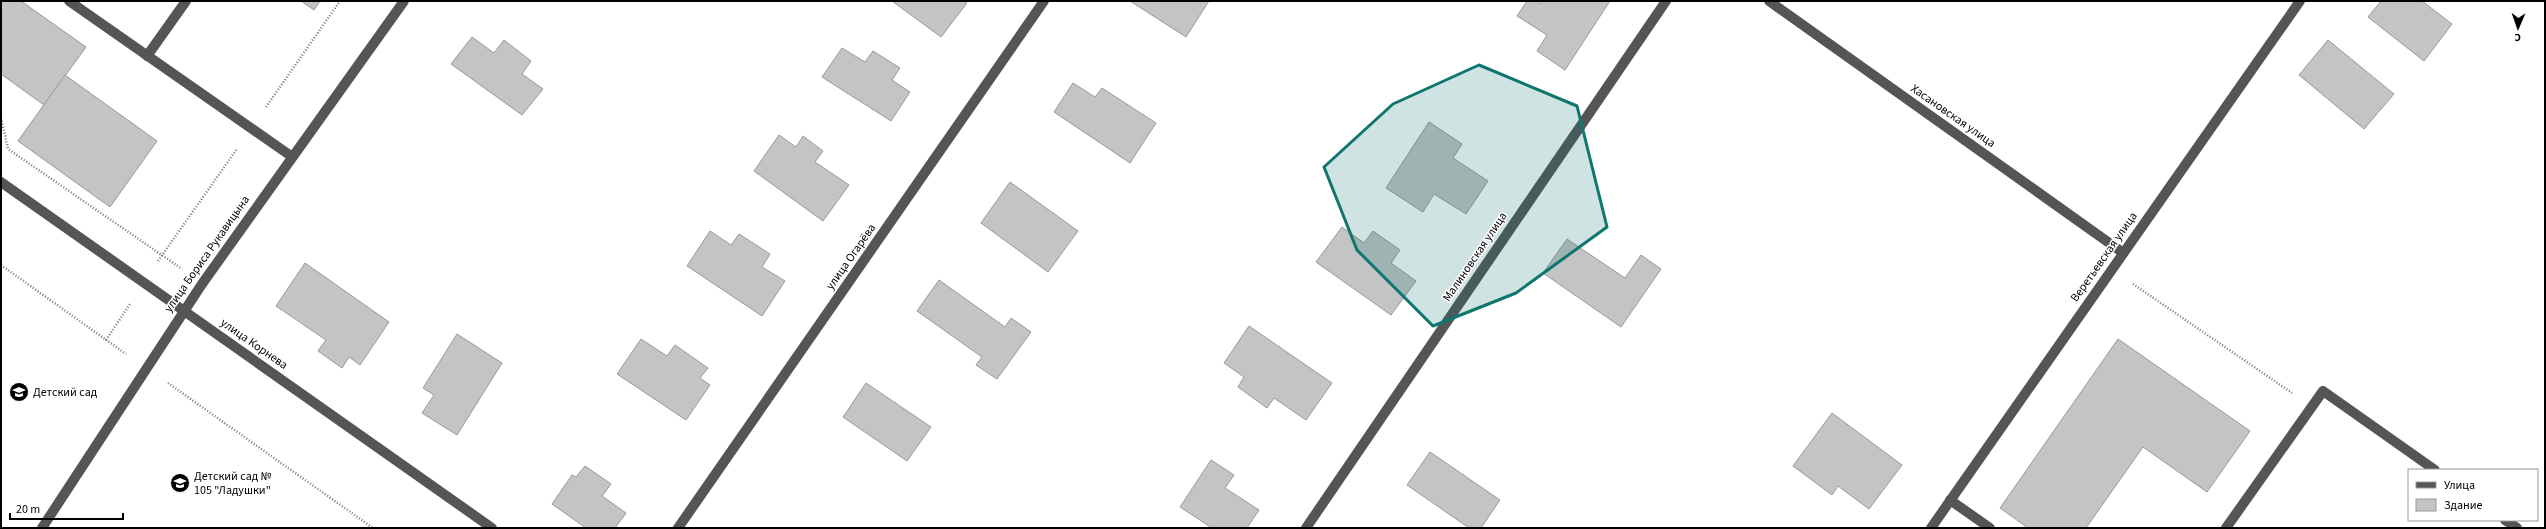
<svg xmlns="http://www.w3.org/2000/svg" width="2546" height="529" font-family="'Source Sans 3',sans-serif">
  <rect width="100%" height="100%" fill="#fff"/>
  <!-- building -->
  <g fill="#c4c4c4" stroke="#999">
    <polygon points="1,1 21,1 86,47 44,105 1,74"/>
    <polygon points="301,1 320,1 314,10"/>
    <polygon points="892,1 964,1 967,3 941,37"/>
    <polygon points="1130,1 1209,1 1186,37"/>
    <polygon points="1527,1 1537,1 1541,4 1543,1 1610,1 1565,70 1537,51 1547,35 1517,16"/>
    <polygon points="2381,1 2422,1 2452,24 2424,61 2368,17"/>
    <polygon points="472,37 494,53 504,40 531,61 522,74 543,89 522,115 451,64"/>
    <polygon points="2328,40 2394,94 2364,129 2299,75"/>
    <polygon points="842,48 865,62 873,51 900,68 892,80 910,92 891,121 822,77"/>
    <polygon points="65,75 157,141 110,207 18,141"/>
    <polygon points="1073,83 1095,97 1102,88 1156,123 1130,163 1054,112"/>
    <polygon points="1429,122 1462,144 1453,158 1488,181 1466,214 1434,194 1423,212 1386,188"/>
    <polygon points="779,135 796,147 803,136 823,151 815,162 849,185 823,221 754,171"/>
    <polygon points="1010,182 1078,231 1048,272 981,223"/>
    <polygon points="1342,227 1364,243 1373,231 1400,250 1391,263 1416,281 1391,315 1316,262"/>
    <polygon points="710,231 731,245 739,234 770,254 762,267 785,281 762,316 687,266"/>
    <polygon points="1567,239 1625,278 1641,255 1661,269 1621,327 1543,273"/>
    <polygon points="305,263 389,322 360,365 349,357 342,368 318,351 326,340 276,306"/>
    <polygon points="939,280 1005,327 1011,318 1031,332 997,379 976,365 982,357 917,311"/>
    <polygon points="1249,326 1332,383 1306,420 1274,398 1267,408 1238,387 1244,377 1224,363"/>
    <polygon points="457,334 502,363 457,435 422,413 434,395 423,388"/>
    <polygon points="641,339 667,356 675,345 708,368 700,378 710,385 686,420 617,374"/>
    <polygon points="2118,339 2250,431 2207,492 2143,447 2086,528 2028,528 2000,508"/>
    <polygon points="866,383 931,427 907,461 843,417"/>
    <polygon points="1832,413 1902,465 1869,509 1838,486 1832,495 1793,466"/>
    <polygon points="1430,452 1500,500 1481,528 1469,528 1407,485"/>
    <polygon points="1211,460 1234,475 1225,488 1259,510 1247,528 1212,528 1180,507"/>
    <polygon points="585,466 611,484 602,496 626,513 615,528 586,528 552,504 572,475 576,477"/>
  </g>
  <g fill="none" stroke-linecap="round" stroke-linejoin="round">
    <!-- path -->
    <g stroke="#777" stroke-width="2.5" stroke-dasharray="1 2" stroke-linecap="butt">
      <polyline points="266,107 340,1"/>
      <polyline points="1,118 8,149 182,269"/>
      <polyline points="158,261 237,149"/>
      <polyline points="1,265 126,354"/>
      <polyline points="2133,284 2292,393"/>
      <polyline points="106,340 130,304"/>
      <polyline points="168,383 373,528"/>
    </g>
    <!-- minor -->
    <g stroke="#555" stroke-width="10">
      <polyline points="69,1 291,156"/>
      <polyline points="1769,1 2122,252"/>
      <polyline points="147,56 186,1"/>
      <polyline points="1,182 492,528"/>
      <polyline points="1950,500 1990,528"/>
      <polyline points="2505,520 2517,528"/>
      <polyline points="42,528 202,284 404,1"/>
      <polyline points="678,528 1044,1"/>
      <polyline points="1306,528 1666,1"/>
      <polyline points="1931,528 2300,1"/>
      <polyline points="2226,528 2323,391 2435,470"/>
    </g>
  </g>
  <!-- marked area -->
  <path fill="#0f766e" fill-opacity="0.2" stroke="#0f766e" stroke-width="3" stroke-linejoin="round" d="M1479,65L1577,106L1607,227L1516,293L1433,326L1357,250L1324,167L1393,104Z"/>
  <!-- icons -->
  <defs>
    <g id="school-disc" transform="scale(1)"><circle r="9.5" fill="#000" stroke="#fff"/><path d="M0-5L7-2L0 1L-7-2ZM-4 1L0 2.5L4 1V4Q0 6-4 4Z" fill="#fff"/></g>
  </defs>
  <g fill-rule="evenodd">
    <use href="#school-disc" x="19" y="392"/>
    <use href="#school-disc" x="180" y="483"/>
  </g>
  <g text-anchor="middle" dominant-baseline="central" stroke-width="3" stroke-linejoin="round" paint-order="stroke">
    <!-- street labels -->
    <g font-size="12" fill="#000" stroke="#fff">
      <text transform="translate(1953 116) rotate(35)">Хасановская улица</text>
      <text transform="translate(207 254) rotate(-55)">улица Бориса Рукавицына</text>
      <text transform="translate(851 257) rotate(-55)">улица Огарёва</text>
      <text transform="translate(1475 257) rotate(-56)">Малиновская улица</text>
      <text transform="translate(2104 257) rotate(-55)">Веретьевская улица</text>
      <text transform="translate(254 344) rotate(35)">улица Корнева</text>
    </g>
    <!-- poi labels -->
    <g font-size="12" fill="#000" stroke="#fff" text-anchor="start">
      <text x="33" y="392">Детский сад</text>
      <text x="194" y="476">Детский сад №<tspan x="194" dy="14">105 "Ладушки"</tspan></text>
    </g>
  </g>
  <!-- border -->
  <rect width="2546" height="529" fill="none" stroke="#000000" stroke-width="4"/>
  <!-- legend -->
  <rect x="2408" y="469" width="130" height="52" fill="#ffffff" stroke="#999999"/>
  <rect x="2416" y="482" width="20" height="6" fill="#555555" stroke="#999999"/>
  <text x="2444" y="489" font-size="12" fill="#000000">Улица</text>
  <rect x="2416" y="499" width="20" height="12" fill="#c4c4c4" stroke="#999999"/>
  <text x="2444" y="509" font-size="12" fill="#000000">Здание</text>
  <!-- north arrow -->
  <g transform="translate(2518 28) rotate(182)" stroke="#ffffff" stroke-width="3" paint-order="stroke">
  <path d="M0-3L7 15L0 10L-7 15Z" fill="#000000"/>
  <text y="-6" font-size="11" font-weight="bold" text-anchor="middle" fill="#000000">С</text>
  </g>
  <!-- scale -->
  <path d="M10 513v6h113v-6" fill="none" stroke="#000000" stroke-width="2"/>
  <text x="16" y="513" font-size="12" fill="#000000" stroke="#ffffff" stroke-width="3" paint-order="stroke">20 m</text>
</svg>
